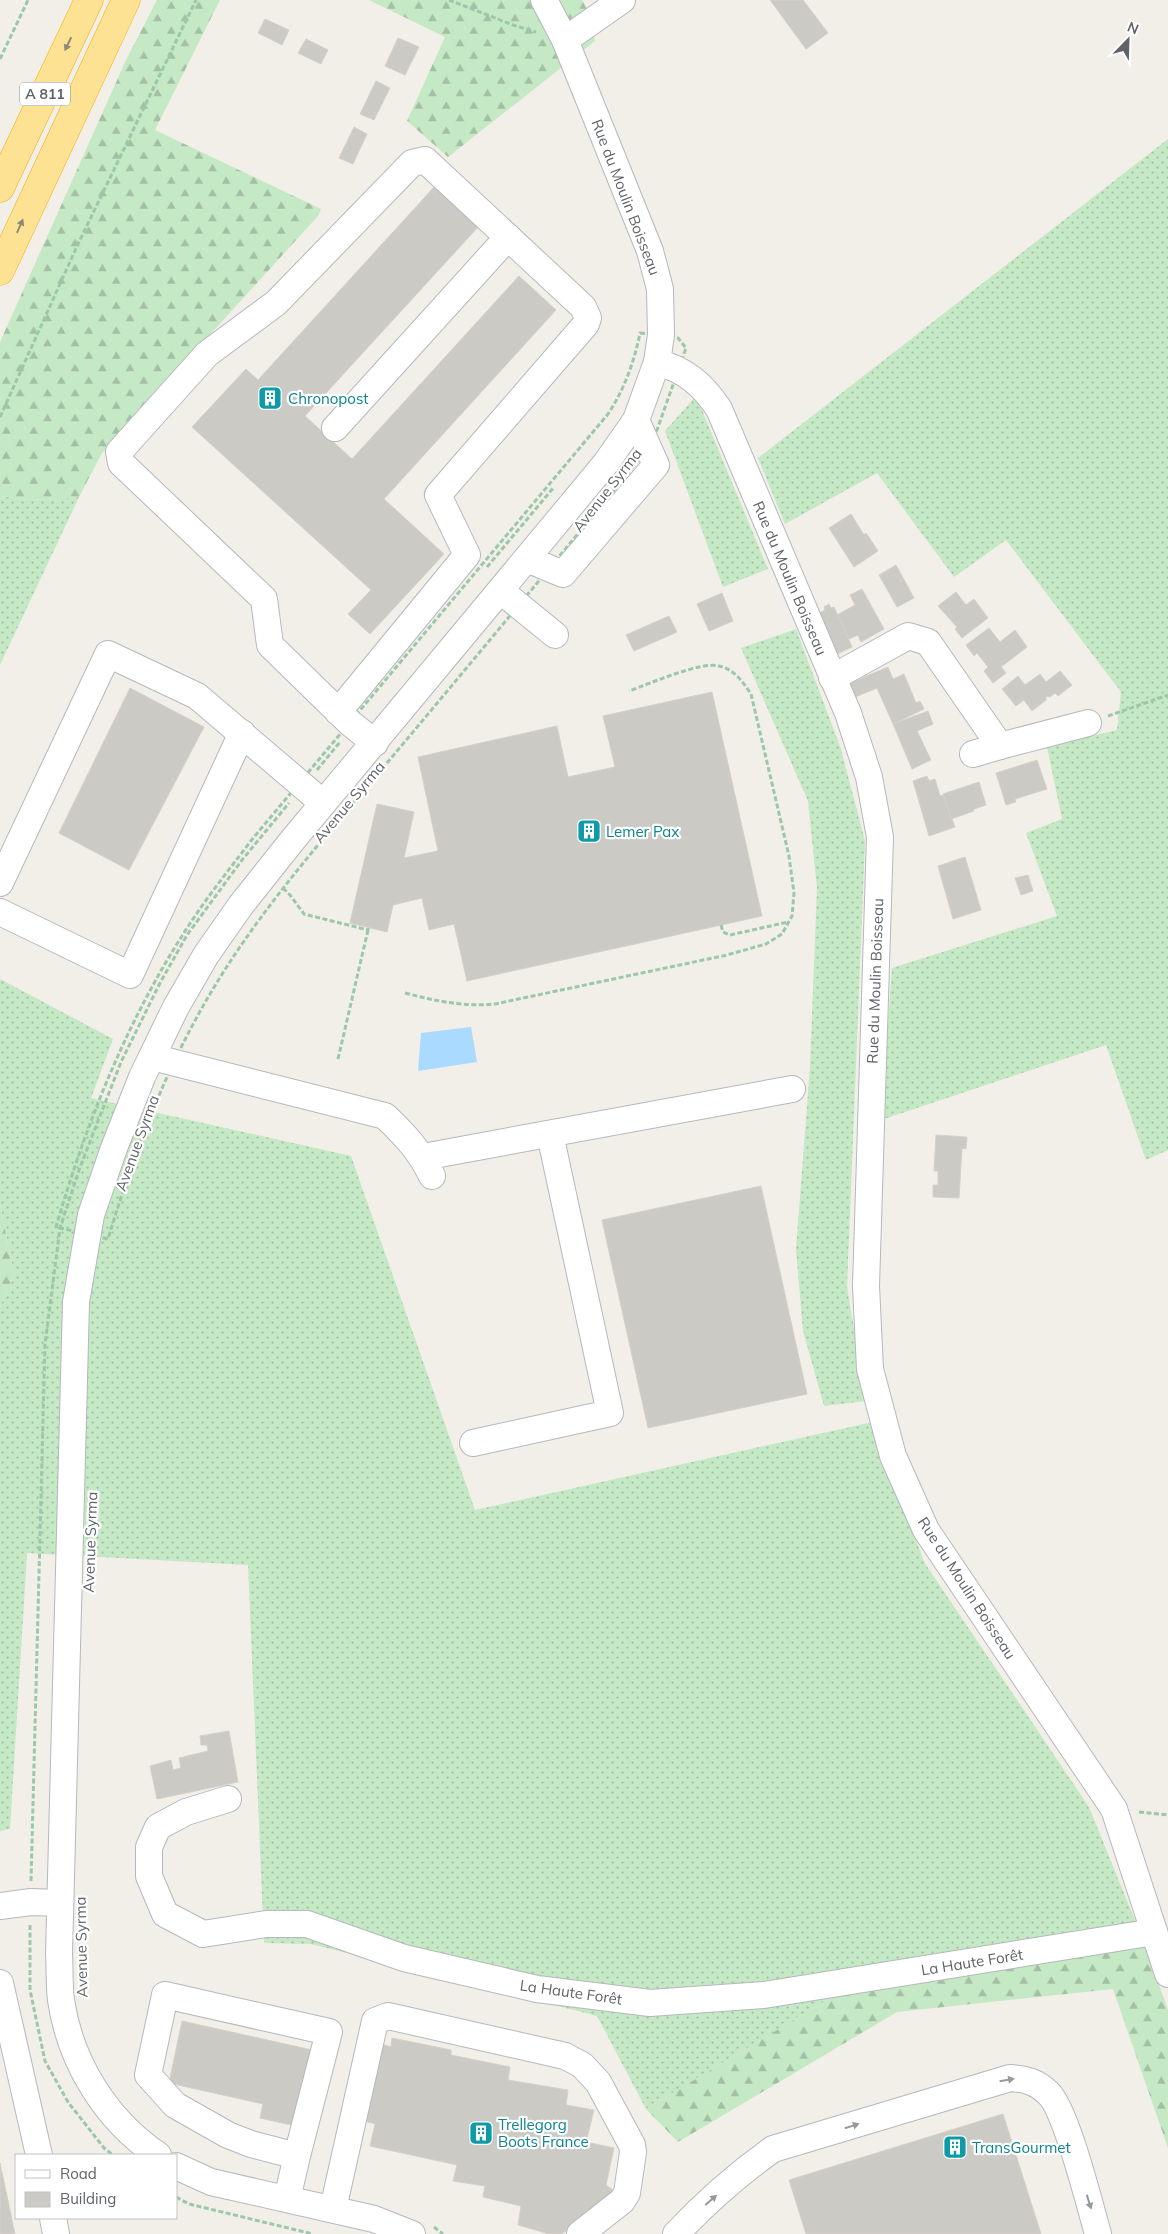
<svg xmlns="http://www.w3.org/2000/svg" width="1168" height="2234" font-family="Mulish,sans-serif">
  <defs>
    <pattern id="grass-dots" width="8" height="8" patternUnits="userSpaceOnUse" patternTransform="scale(1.25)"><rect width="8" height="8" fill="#c5e8c5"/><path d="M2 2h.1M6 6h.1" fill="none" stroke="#a3c0a4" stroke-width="1.8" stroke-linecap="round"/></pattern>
    <pattern id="forest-firs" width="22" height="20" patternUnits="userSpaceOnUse" patternTransform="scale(1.25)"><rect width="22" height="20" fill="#c5e8c5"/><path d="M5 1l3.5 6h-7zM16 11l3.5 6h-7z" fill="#a3c0a4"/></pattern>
  </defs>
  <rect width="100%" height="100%" fill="#f1efe8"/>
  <!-- grass -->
  <g fill="url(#grass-dots)">
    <polygon points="1168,139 1168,1150 1146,1160 1106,1045 881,1120 892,968 1057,916 1026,833 1062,819 1047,747 1117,730 1121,692 1006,540 954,577 877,473 785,524 758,458"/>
    <polygon points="696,396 768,569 723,587 665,431"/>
    <polygon points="0,496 28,500 79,497 0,665"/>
    <polygon points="796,629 841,749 865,841 847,1287 866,1401 824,1406 803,1331 796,1249 810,1067 817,888 808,801 741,648"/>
    <polygon points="0,979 113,1039 91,1098 351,1156 475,1510 873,1422 924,1562 1089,1807 1145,1945 840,1992 646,2109 597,2016 311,1944 264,1943 248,1565 27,1553 10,1829 0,1831 0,1307 14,1275 0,1204"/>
  </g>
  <!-- forest -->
  <g fill="url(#forest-firs)">
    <polygon points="157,0 220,0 155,130 321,209 318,216 102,453 79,497 28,500 0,496 0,342 126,60"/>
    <polygon points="369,0 582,0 589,13 595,41 448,157 407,121 445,37"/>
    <polygon points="0,1204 14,1275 0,1307"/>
    <polygon points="1145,1945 1168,2010 1168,2148 1113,1989 897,2012 678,2142 646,2109 840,1992"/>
  </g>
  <!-- water -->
  <polygon fill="#aadaff" points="471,1027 477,1062 418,1071 421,1033"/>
  <!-- building -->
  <g fill="#cccac5" stroke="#d6d1c6">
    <polygon points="770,0 803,0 828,33 806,49"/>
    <polygon points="265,19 289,30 282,45 258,33"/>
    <polygon points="398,38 419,47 405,75 385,66"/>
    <polygon points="306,39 328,50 321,64 298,53"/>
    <polygon points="376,81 390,88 374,120 360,114"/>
    <polygon points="354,127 367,134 353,164 339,158"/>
    <polygon points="435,186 479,226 305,416 352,459 519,276 556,310 384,499 444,554 370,634 348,614 371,590 192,427 246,369 258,380"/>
    <polygon points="851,514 864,535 866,533 878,551 854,567 829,528"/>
    <polygon points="896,565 914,598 897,607 879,575"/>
    <polygon points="862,589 884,629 861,642 858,635 849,639 837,615 855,605 850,595"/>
    <polygon points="956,592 966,605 974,599 988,618 962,638 955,629 957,627 938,606"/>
    <polygon points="722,593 733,621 709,631 697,604"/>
    <polygon points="829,604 831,608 834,607 852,647 835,655 818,614 825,610 824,607"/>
    <polygon points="669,616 677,632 634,651 626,635"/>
    <polygon points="989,628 1000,642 1015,630 1027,647 1001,667 1006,673 993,683 984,671 988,667 977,653 974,656 966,645"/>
    <polygon points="888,667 893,679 904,674 916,703 920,701 924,709 893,724 877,688 853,698 848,684"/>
    <polygon points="1060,671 1072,685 1058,696 1055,693 1050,697 1046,696 1046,700 1032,711 1024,700 1016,706 1002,689 1018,676 1025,685 1040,674 1046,682"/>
    <polygon points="130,688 204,727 129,870 59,833"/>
    <polygon points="712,692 762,916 467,981 454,924 429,930 422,898 393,905 387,932 350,923 377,804 414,812 404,858 438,851 418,757 557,726 568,777 615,767 603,716"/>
    <polygon points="928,711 933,724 917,731 931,760 912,769 893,724"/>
    <polygon points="1037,760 1047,789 1015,799 1016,802 1006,805 996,773"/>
    <polygon points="927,776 929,781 935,779 940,796 943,795 955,827 929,836 913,781"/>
    <polygon points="979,782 986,805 974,809 974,811 951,819 943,794"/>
    <polygon points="965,857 981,910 953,919 938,866"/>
    <polygon points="1028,875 1033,891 1021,895 1015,878"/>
    <polygon points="936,1135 967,1137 966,1149 962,1148 959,1198 933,1197 933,1185 938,1185 938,1171 934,1171"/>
    <polygon points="761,1186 807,1394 648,1428 602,1220"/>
    <polygon points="229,1731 238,1782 157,1799 150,1766 171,1760 173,1770 181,1768 179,1758 208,1751 207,1745 201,1745 200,1736"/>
    <polygon points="182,2021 312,2050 296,2126 260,2118 263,2104 169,2083"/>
    <polygon points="392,2038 451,2050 451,2055 510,2067 508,2080 568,2090 566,2105 594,2110 586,2142 614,2148 606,2185 614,2191 562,2234 549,2234 518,2225 521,2206 483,2197 485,2186 453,2181 457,2165 370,2146 375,2124 361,2120 378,2043 391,2047"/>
    <polygon points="1003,2114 1041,2234 806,2234 789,2180"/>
    <polygon points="0,2163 15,2234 0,2234"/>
  </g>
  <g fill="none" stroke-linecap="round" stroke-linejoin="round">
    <!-- minor casing -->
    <g stroke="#b5b8bc" stroke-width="28">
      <g id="minor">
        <path d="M544,0L565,40L650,251L660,289L661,335L657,362C686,370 703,385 719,409L848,713L869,777L880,837L866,1286L870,1369L893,1456L926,1530L1114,1809L1168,1974"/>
        <polyline points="565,40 622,0"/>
        <polyline points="335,428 508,237"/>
        <polyline points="527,559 563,574 656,465 636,420"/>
        <polyline points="501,591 555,635"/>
        <polyline points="832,678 908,636 928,642 1000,746 1088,723"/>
        <polyline points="338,712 467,555 438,495 586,324 588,318 583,307 425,160 412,163 276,303 207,354 119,452 121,463 264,599 270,645 350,723 375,743"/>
        <polyline points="973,754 1000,746"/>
        <polyline points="0,883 108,654 197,696 323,803"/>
        <polyline points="0,912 130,975 242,733"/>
        <path d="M152,1057L385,1116C405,1135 420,1151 432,1176"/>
        <polyline points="423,1157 792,1089"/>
        <polyline points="473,1443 610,1413 550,1134"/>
        <polyline points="228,1799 186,1812 158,1827 149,1847 149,1876 165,1914 203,1934 266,1924 307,1924 404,1958 537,1989 650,2003 764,1995 1154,1932"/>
        <polyline points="0,1906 31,1902 60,1903"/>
        <polyline points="0,1983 39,2155"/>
        <path d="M158,2155C106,2120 70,2062 61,2000C59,1985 60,1969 59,1954L76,1302L91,1215L114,1148L142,1077L176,1007L206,955L241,905L291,842L606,463L636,420L657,362"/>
        <polyline points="176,2166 211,2182 374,2219 412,2234"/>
        <polyline points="287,2199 297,2156 251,2144 228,2135 175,2105 148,2075 165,1995 329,2032 297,2156"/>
        <polyline points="333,2209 375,2021 388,2016 565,2056 582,2065 598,2082 632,2145 633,2152 627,2193 622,2201 580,2234"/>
        <polyline points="53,2218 56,2234"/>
        <path d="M676,2234C705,2203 738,2174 773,2149L1010,2078C1026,2079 1037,2082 1048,2093C1066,2109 1090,2206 1098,2234"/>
      </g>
    </g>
    <!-- highway casing -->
    <g stroke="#f9ab00" stroke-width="29">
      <g id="highway">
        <polyline points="0,188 89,0"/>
        <polyline points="0,271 126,0"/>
      </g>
    </g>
    <!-- path -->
    <g stroke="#9cc7a9" stroke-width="3" stroke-dasharray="5 2.5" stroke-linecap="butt">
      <polyline points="449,0 513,25 536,32"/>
      <polyline points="0,59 28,0"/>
      <path d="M640,333L673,336L678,338L686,348L657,430L637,462C554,563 471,663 387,763C326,836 262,907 213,989C166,1067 134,1152 108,1239L56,1227C89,1113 135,1001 204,903C220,881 237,859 254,837L608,414C625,388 634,362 640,333Z"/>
      <polyline points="0,417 78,244 196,0"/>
      <polyline points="487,567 554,487"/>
      <polyline points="1108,716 1168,695"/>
      <polyline points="317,770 340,742"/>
      <polyline points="283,888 290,895 304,914 368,930 368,928"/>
      <polyline points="721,925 723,932 730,935 788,922"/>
      <path d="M405,993C436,1001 463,1007 495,1004L727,955L766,944L782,934L792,916L794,893L789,856L751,694C743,682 734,669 719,666C701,661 649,684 629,691"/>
      <polyline points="338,1059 368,930"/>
      <polyline points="1139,1812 1168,1815"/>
      <polyline points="31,1881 45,1344 60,1228 79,1170 121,1062 160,983 187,935 242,860 289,803"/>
      <polyline points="30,1925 30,1990 45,2061 68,2102 104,2148 113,2155"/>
      <polyline points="176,2197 189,2204 313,2234"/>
      <polyline points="434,2227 443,2234"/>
    </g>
    <!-- minor -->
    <use href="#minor" stroke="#fff" stroke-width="26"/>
    <!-- highway -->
    <use href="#highway" stroke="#fde293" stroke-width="28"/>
  </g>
  <!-- one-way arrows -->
  <defs><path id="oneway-solid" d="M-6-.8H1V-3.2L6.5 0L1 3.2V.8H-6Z" transform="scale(1.25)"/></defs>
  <g fill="#8e8975">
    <use href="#oneway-solid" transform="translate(68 44) rotate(115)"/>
    <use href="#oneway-solid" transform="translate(20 226) rotate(-66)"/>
  </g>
  <g fill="#979a9d">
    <use href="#oneway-solid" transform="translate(1007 2080) rotate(-10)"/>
    <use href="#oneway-solid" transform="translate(852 2126) rotate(-17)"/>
    <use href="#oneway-solid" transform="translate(711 2200) rotate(-41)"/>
    <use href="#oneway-solid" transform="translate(1089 2202) rotate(73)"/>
  </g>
  <!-- icons -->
  <defs>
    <g id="building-square" transform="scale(1.25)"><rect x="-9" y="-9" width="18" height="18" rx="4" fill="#0f9aa8" stroke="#fff"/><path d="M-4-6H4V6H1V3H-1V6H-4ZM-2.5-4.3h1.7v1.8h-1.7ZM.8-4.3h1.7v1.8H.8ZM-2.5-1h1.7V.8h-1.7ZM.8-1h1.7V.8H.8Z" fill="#fff"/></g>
  </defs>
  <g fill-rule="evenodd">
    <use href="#building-square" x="270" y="398"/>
    <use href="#building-square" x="589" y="831"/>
    <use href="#building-square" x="481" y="2133"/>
    <use href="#building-square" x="955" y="2147"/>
  </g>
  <g text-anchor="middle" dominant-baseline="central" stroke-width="4.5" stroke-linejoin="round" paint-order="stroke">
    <!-- shield labels -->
    <rect fill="#fff" stroke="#8f9295" stroke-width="1" x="20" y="82.5" width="50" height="23" rx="4"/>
    <g font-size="14" font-weight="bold" fill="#5f6368">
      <text x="45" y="94">A 811</text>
    </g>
    <!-- street labels -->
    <g font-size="15" fill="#5f6368" stroke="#fff">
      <text transform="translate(626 197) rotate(69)">Rue du Moulin Boisseau</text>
      <text transform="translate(607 490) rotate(-52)">Avenue Syrma</text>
      <text transform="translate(790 578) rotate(67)">Rue du Moulin Boisseau</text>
      <text transform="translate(349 802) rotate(-50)">Avenue Syrma</text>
      <text transform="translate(875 981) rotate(-88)">Rue du Moulin Boisseau</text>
      <text transform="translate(137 1143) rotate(-70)">Avenue Syrma</text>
      <text transform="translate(90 1542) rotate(-88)">Avenue Syrma</text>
      <text transform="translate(967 1588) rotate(57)">Rue du Moulin Boisseau</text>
      <text transform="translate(81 1947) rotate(-91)">Avenue Syrma</text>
      <text transform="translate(972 1962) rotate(-9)">La Haute Forêt</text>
      <text transform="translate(571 1992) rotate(8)">La Haute Forêt</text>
    </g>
    <!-- culture labels -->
    <g font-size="15" fill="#0d838f" stroke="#fff" text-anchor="start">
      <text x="288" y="398">Chronopost</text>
      <text x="606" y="831">Lemer Pax</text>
      <text x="498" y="2124">Trellegorg<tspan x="498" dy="17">Boots France</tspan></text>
      <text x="972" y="2147">TransGourmet</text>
    </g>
  </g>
  <!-- legend -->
  <rect x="15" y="2154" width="162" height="65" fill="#ffffff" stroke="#bfc1c3"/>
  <rect x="25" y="2170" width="25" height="8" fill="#ffffff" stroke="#bfc1c3"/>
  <text x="60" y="2179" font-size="15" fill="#5f6368">Road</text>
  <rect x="25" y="2192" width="25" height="15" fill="#cccac5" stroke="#bfc1c3"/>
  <text x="60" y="2204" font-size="15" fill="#5f6368">Building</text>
  <!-- north arrow -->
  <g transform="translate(1128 40) rotate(23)" stroke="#ffffff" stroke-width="4" paint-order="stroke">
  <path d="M0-4L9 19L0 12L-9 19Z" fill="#5f6368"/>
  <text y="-8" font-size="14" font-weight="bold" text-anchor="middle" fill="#5f6368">N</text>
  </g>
</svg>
